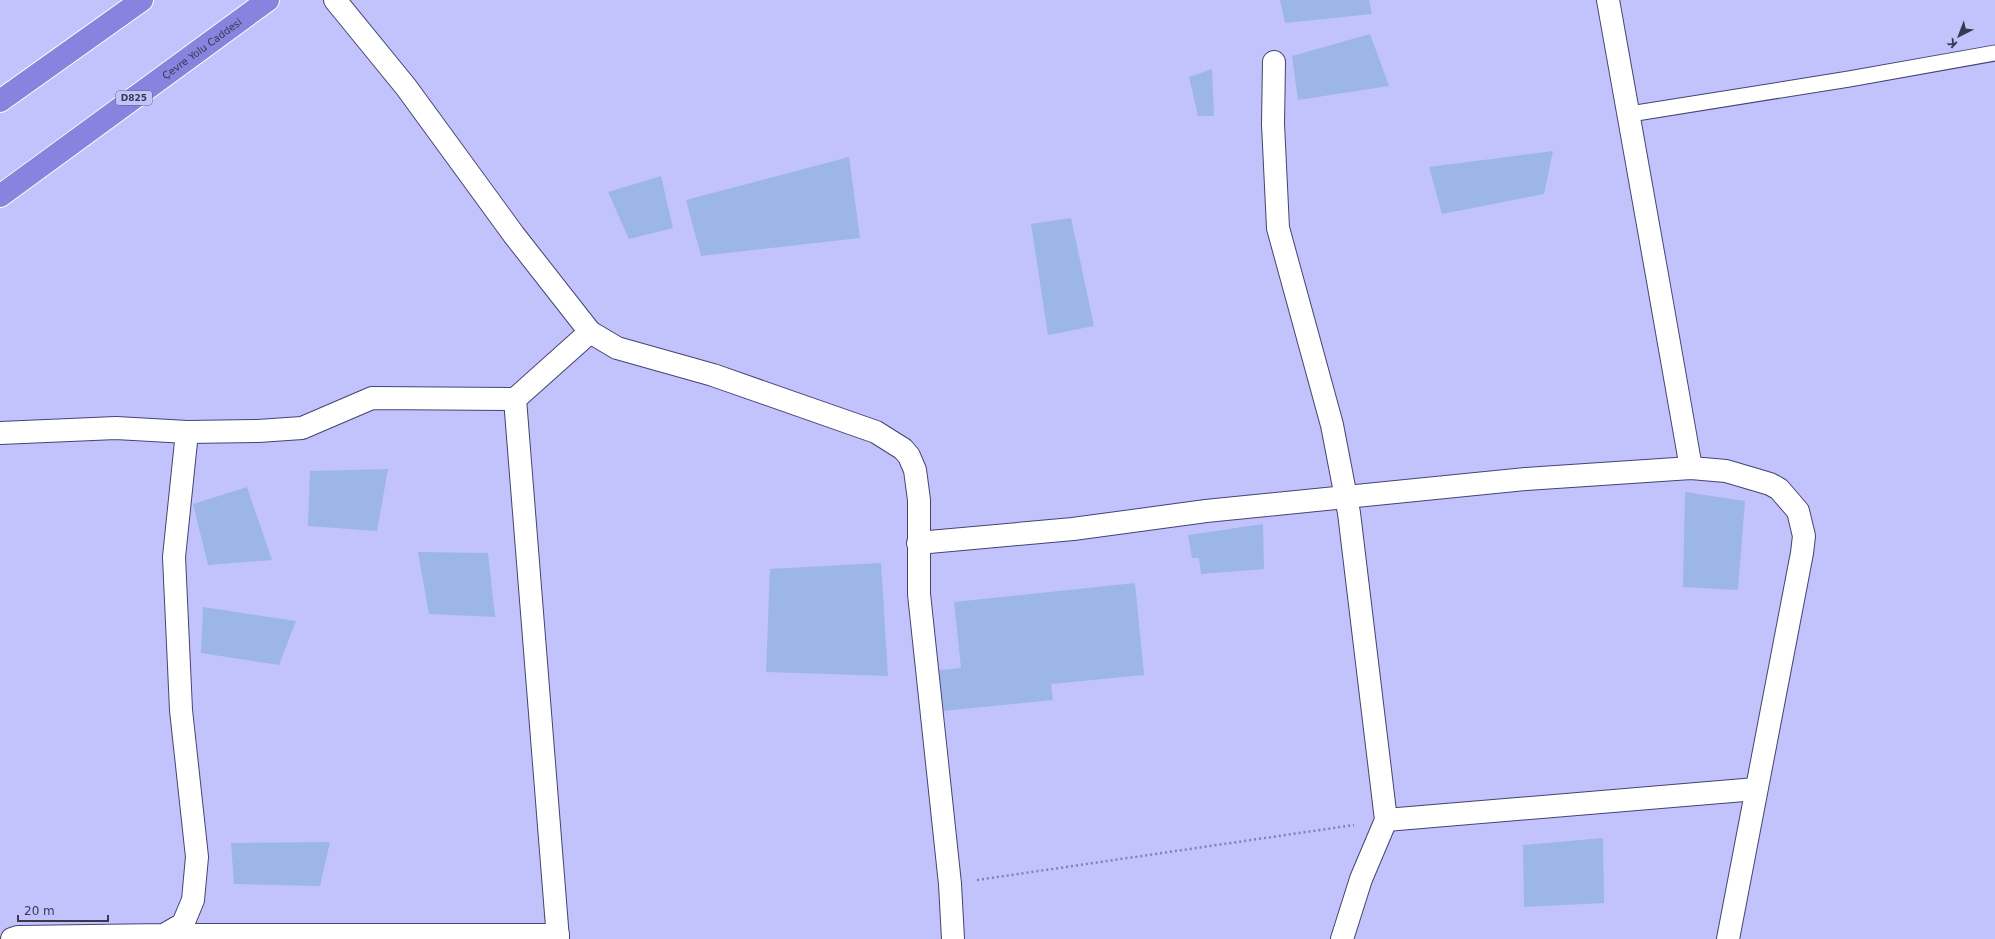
<svg xmlns="http://www.w3.org/2000/svg" width="1995" height="939" font-family="'DejaVu Sans',sans-serif">
  <rect width="100%" height="100%" fill="#c2c3fd"/>
  <!-- building -->
  <g fill="#9cb6ea">
    <polygon points="1280,0 1369,0 1372,14 1285,23"/>
    <polygon points="1370,34 1389,86 1298,100 1292,56"/>
    <polygon points="1212,69 1214,116 1198,116 1189,77"/>
    <polygon points="1553,151 1544,194 1442,214 1429,167"/>
    <polygon points="849,157 860,238 701,256 686,200"/>
    <polygon points="661,176 673,228 629,239 608,192"/>
    <polygon points="1071,218 1094,326 1048,335 1031,224"/>
    <polygon points="388,469 377,531 308,526 310,471"/>
    <polygon points="247,487 272,560 208,565 193,504"/>
    <polygon points="1685,492 1745,501 1738,590 1683,587"/>
    <polygon points="1263,524 1264,569 1201,574 1199,558 1192,558 1188,535"/>
    <polygon points="418,552 488,553 495,617 429,614"/>
    <polygon points="881,563 888,676 766,672 770,569"/>
    <polygon points="1135,583 1144,675 1051,684 1053,700 943,711 939,670 961,668 954,602"/>
    <polygon points="203,607 296,621 279,665 201,653"/>
    <polygon points="1603,838 1604,903 1524,907 1523,845"/>
    <polygon points="330,842 320,886 234,884 231,843"/>
  </g>
  <g fill="none" stroke-linecap="round" stroke-linejoin="round">
    <!-- lane casing -->
    <g stroke="#454374" stroke-width="17">
      <polyline id="lane" points="1630,114 1849,79 1995,53"/>
    </g>
    <!-- street casing -->
    <g stroke="#454374" stroke-width="24">
      <g id="street">
        <polyline points="335,0 406,87 514,235 590,332 617,348 713,375 876,432 903,449 909,456 915,470 919,500 919,594 950,884 953,939"/>
        <path d="M1608,0C1637,156 1663,312 1691,468"/>
        <polyline points="1274,62 1273,124 1278,228 1332,425 1349,513 1386,820 1361,879 1342,939"/>
        <polyline points="515,399 558,939"/>
        <polyline points="0,433 116,428 187,432 258,431 302,428 372,398 515,399 590,332"/>
        <polyline points="918,543 1073,529 1206,511 1526,479 1691,468 1726,471 1770,484 1779,489 1798,511 1804,536 1802,553 1728,939"/>
        <polyline points="1386,820 1756,789"/>
        <polyline points="164,935 558,935"/>
        <polyline points="12,939 18,937 164,935 183,924 193,900 197,857 181,710 174,557 187,432"/>
      </g>
    </g>
    <!-- highway casing -->
    <g stroke="#fff" stroke-width="24">
      <g id="highway">
        <polyline points="0,101 142,0"/>
        <path id="s1" d="M0,196L268,0"/>
      </g>
    </g>
    <!-- path -->
    <polyline stroke="#8182ab" stroke-width="2.5" stroke-dasharray="2 3" stroke-linecap="butt" points="977,880 1354,825"/>
    <!-- lane -->
    <use href="#lane" stroke="#fff" stroke-width="15"/>
    <!-- street -->
    <use href="#street" stroke="#fff" stroke-width="22"/>
    <!-- highway -->
    <use href="#highway" stroke="#8783df" stroke-width="22"/>
  </g>
  <g text-anchor="middle" dominant-baseline="central" stroke-width="3" stroke-linejoin="round" paint-order="stroke">
    <!-- shield labels -->
    <rect fill="#c2c3fd" stroke="#616283" stroke-width="1" x="116" y="91" width="36" height="14" rx="3"/>
    <g font-size="9" font-weight="bold" fill="#38384f">
      <text x="134" y="98">D825</text>
    </g>
    <!-- street labels -->
    <g font-size="10" fill="#38384f" stroke="#c2c3fd">
      <text stroke="none"><textPath href="#s1" startOffset="250">Çevre Yolu Caddesi</textPath></text>
    </g>
  </g>
  <!-- north arrow -->
  <g transform="translate(1959 36) rotate(222)" stroke="#c2c3fd" stroke-width="3" paint-order="stroke">
  <path d="M0-3L7 15L0 10L-7 15Z" fill="#38384f"/>
  <text y="-6" font-size="11" font-weight="bold" text-anchor="middle" fill="#38384f">K</text>
  </g>
  <!-- scale -->
  <path d="M18 915v6h90v-6" fill="none" stroke="#38384f" stroke-width="2"/>
  <text x="24" y="915" font-size="12" fill="#38384f" stroke="#c2c3fd" stroke-width="3" paint-order="stroke">20 m</text>
</svg>
